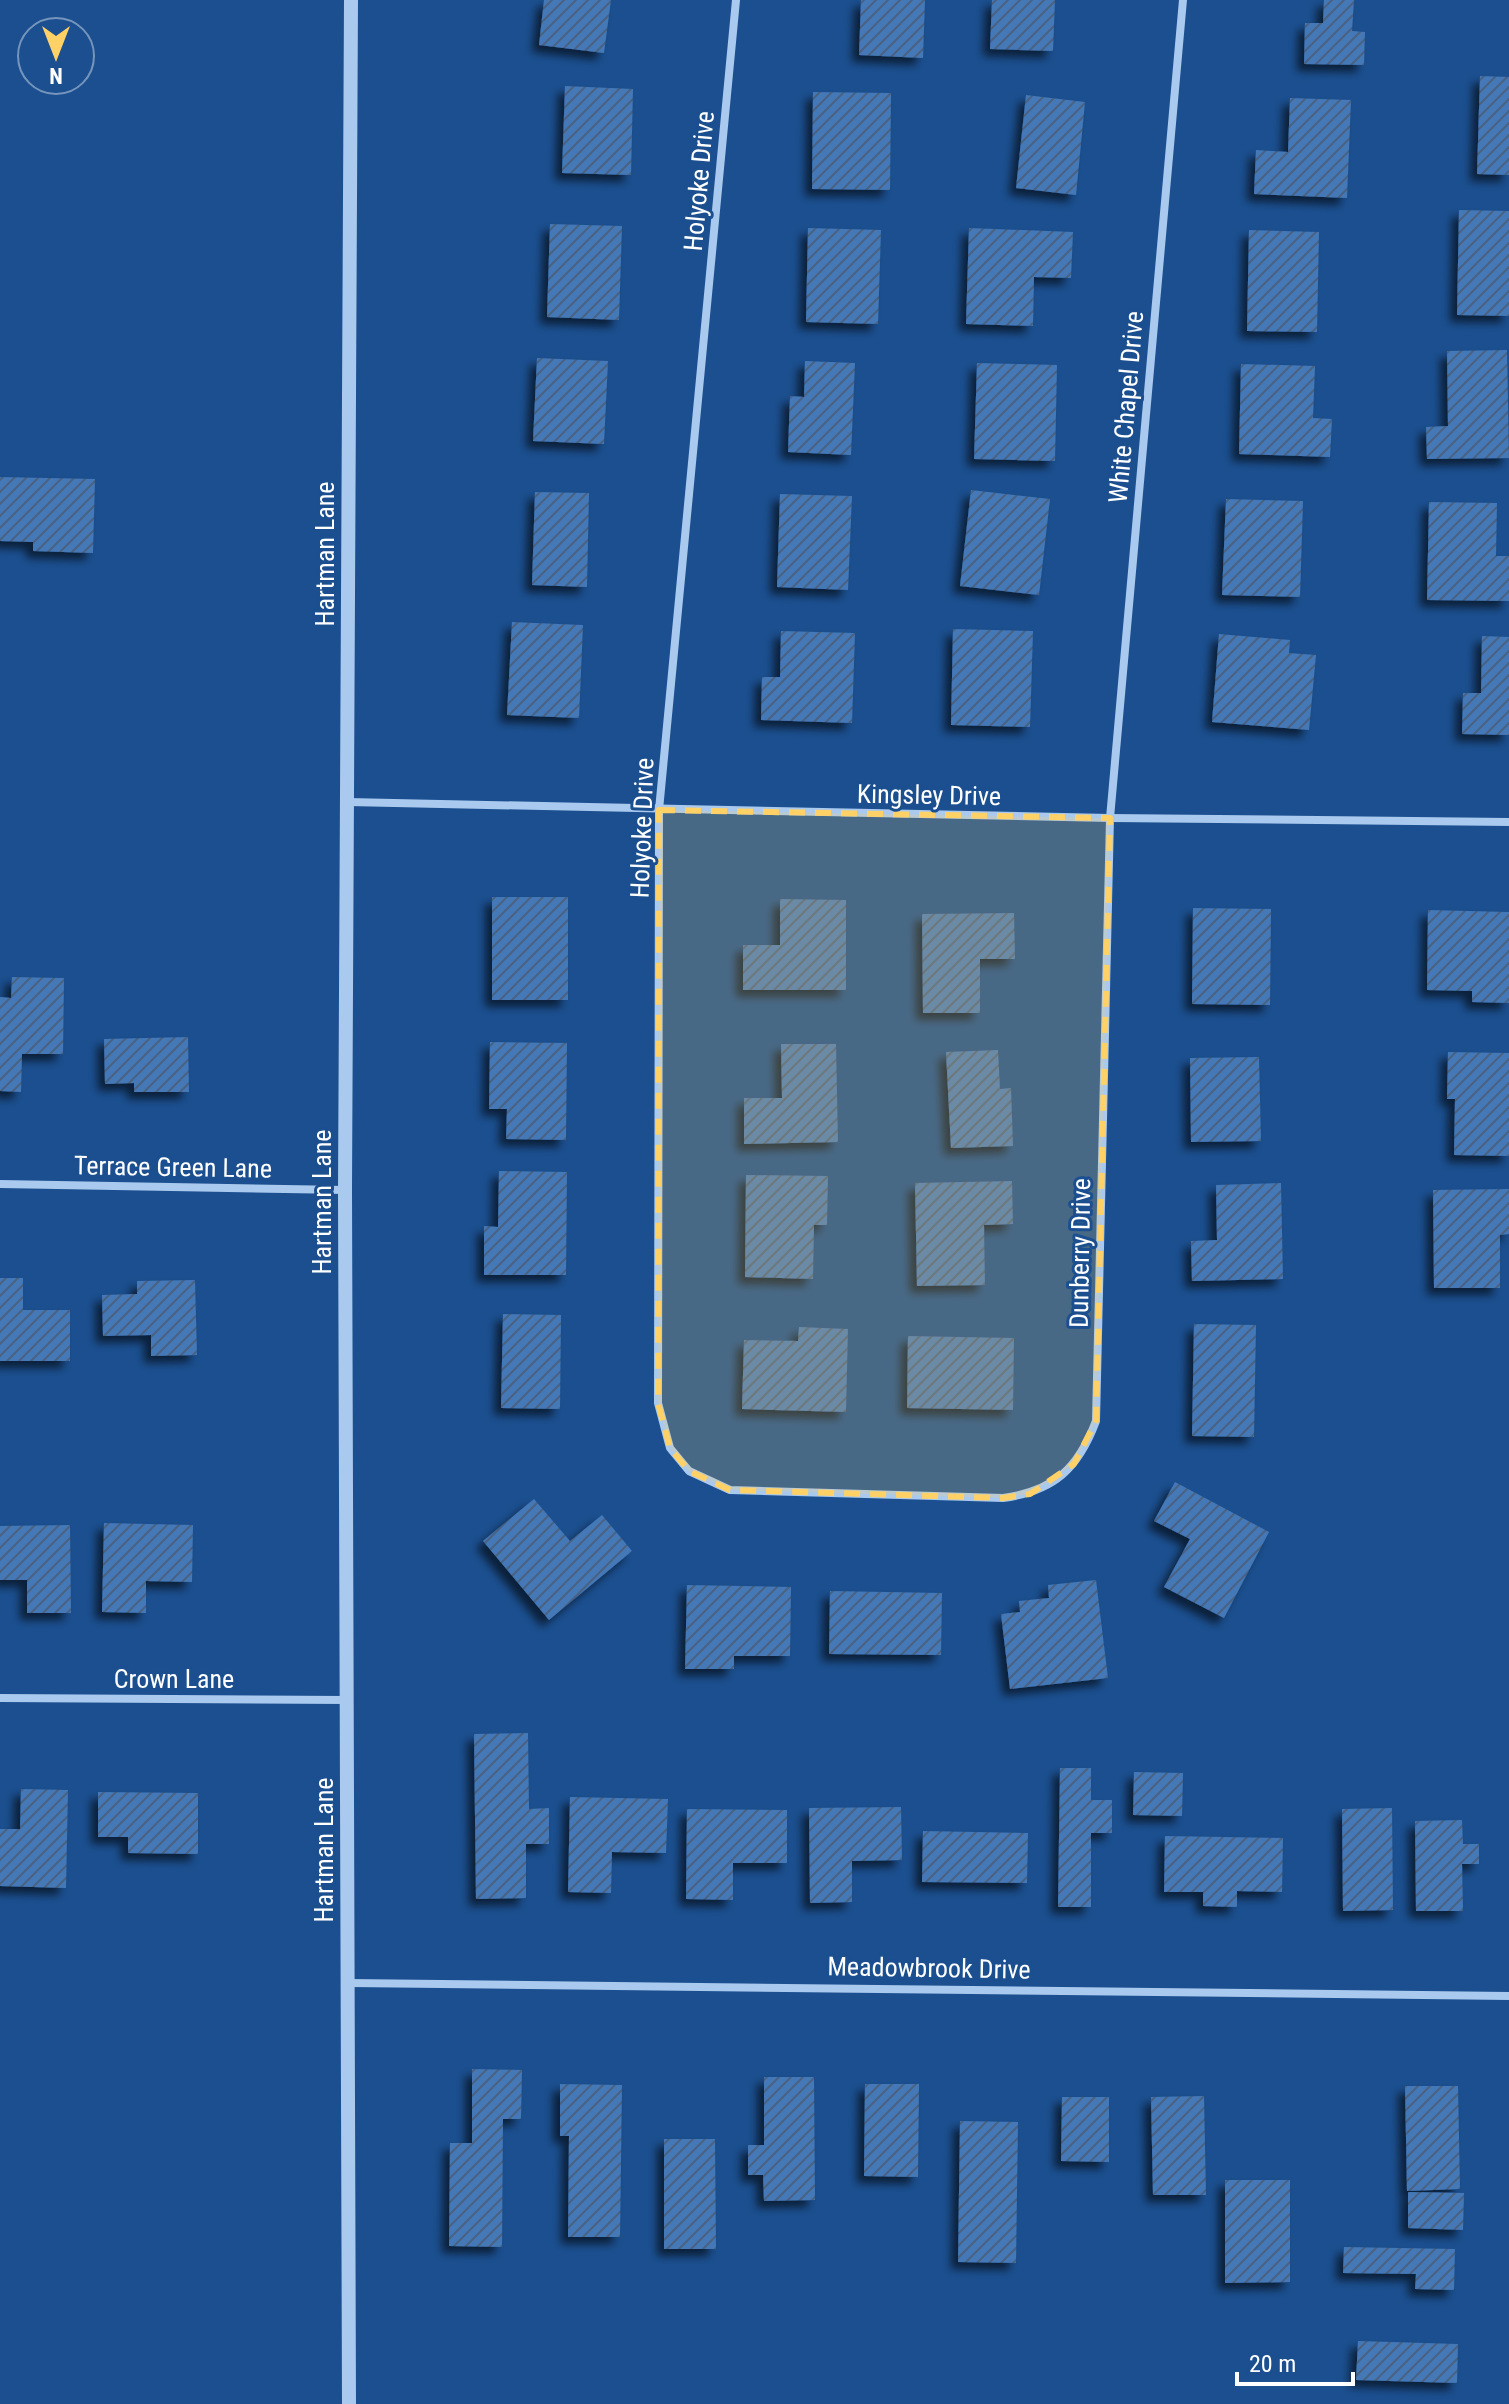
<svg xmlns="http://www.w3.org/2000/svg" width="1509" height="2404" font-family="'Roboto Condensed',sans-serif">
  <defs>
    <pattern id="building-hatch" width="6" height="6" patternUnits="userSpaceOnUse" patternTransform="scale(2)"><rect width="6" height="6" fill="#4478b7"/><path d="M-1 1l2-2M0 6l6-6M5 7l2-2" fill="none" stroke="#486282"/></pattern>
    <filter id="shadow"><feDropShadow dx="-7" dy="7" stdDeviation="4" flood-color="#0009"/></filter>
  </defs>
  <rect width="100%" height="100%" fill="#1b4f8f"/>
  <!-- building -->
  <g fill="url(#building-hatch)" filter="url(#shadow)">
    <polygon points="544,0 611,0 604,53 539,45"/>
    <polygon points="861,0 925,0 923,58 859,55"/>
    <polygon points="992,0 1055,0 1053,51 990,49"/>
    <polygon points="1324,0 1354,0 1352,31 1365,32 1364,65 1304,64 1305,23 1323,23"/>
    <polygon points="1480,76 1509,77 1509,175 1477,174"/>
    <polygon points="565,86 633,89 631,175 562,173"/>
    <polygon points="813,92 891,93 890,190 812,189"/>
    <polygon points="1026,95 1085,102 1076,195 1016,188"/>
    <polygon points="1290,98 1351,100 1347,198 1254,194 1256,150 1288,152"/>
    <polygon points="1459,210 1509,211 1509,316 1457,315"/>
    <polygon points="550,224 622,226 619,320 547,317"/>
    <polygon points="808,228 881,230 878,324 806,322"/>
    <polygon points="969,228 1073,232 1071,278 1034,277 1033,326 966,324"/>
    <polygon points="1249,230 1319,232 1317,332 1247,331"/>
    <polygon points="1507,350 1509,458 1427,459 1426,427 1448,426 1447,351"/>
    <polygon points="537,358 608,361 604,444 533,441"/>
    <polygon points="805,361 855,363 851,455 788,452 790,396 804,397"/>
    <polygon points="977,363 1057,365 1055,461 974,459"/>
    <polygon points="1241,364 1315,366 1313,418 1332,419 1330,457 1239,454"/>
    <polygon points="0,477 95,479 93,553 33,551 33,542 0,541"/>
    <polygon points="971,490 1050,499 1039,595 960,586"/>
    <polygon points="535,492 589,493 587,587 532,585"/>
    <polygon points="780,494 852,496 848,590 777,587"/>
    <polygon points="1226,499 1303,501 1300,597 1222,595"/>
    <polygon points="1429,502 1497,503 1496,556 1509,556 1509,601 1427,600"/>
    <polygon points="512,622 583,625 579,718 507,715"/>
    <polygon points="953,629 1033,631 1030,727 951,725"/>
    <polygon points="781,631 855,633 852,723 761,720 762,677 780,677"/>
    <polygon points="1219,634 1290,640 1289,653 1316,655 1309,730 1212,722"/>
    <polygon points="1482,636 1509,637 1509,735 1462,734 1463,693 1481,693"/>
    <rect x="492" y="897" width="76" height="103"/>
    <polygon points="780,899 846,900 846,990 743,990 743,945 780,945"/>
    <polygon points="1193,908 1271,909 1270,1005 1192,1004"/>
    <polygon points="1428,910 1509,912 1509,1003 1472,1002 1472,991 1427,990"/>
    <polygon points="1014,913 1015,959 980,959 980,1013 923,1013 922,914"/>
    <polygon points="12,977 64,978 63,1054 22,1054 21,1092 0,1091 0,997 11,998"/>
    <polygon points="188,1037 189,1092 134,1092 134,1083 105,1084 104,1039"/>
    <polygon points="490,1042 567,1043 566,1140 506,1139 507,1109 489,1109"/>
    <polygon points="781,1044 836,1044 838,1142 744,1144 744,1098 782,1098"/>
    <polygon points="998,1050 1000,1089 1011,1088 1013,1146 951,1148 946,1052"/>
    <polygon points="1448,1052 1509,1053 1509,1156 1454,1155 1455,1099 1447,1099"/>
    <polygon points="1259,1057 1261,1141 1191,1142 1190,1058"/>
    <polygon points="499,1171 567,1172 566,1275 484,1275 484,1226 498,1227"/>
    <polygon points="746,1175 828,1176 827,1225 814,1225 813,1279 745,1277"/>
    <polygon points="1012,1181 1013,1224 984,1225 985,1285 917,1286 915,1183"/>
    <polygon points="1281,1183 1283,1279 1192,1281 1191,1241 1217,1240 1216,1185"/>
    <polygon points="1509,1189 1509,1234 1500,1235 1500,1288 1434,1288 1433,1190"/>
    <polygon points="0,1278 23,1278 23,1310 70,1310 70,1361 0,1361"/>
    <polygon points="195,1280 197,1355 151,1356 151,1335 103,1336 102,1295 137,1294 137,1281"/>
    <polygon points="503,1314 561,1315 560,1409 501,1408"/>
    <polygon points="1194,1324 1256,1325 1254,1437 1192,1436"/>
    <polygon points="799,1327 848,1329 846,1412 742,1409 744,1340 798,1341"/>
    <polygon points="908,1336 1014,1338 1013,1410 907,1408"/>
    <polygon points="1175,1482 1269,1532 1224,1618 1164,1587 1190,1539 1154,1521"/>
    <polygon points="534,1499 570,1541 602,1515 632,1551 549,1620 483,1541"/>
    <polygon points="104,1523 193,1525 192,1582 146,1581 146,1613 102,1612"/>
    <polygon points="70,1525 71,1613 27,1613 27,1580 0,1580 0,1526"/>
    <polygon points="1096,1580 1108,1678 1010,1689 1001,1614 1020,1612 1019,1601 1049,1598 1048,1585"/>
    <polygon points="687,1585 791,1587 790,1656 734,1656 734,1669 685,1669"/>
    <polygon points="830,1591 942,1593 941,1655 829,1654"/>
    <polygon points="528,1733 529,1809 549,1808 549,1844 526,1844 526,1898 476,1899 474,1734"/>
    <polygon points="1060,1768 1091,1768 1091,1800 1112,1800 1112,1833 1091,1833 1091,1907 1058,1907"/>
    <polygon points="1134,1772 1183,1773 1182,1816 1133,1815"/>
    <polygon points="21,1789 68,1790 66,1888 0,1886 0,1829 20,1829"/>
    <polygon points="98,1792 198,1793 198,1854 128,1853 128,1837 98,1837"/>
    <polygon points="570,1797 668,1799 666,1853 612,1852 611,1893 568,1892"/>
    <polygon points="901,1807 902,1860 852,1861 852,1902 810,1903 809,1808"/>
    <polygon points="1392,1808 1393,1910 1343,1911 1342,1809"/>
    <polygon points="687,1809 787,1810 787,1863 733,1863 733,1900 686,1899"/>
    <polygon points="1462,1820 1463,1844 1479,1844 1479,1864 1462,1864 1463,1911 1416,1911 1415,1821"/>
    <polygon points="923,1831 1028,1833 1027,1883 922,1882"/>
    <polygon points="1165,1836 1283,1838 1282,1892 1237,1891 1237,1907 1203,1906 1203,1892 1164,1892"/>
    <polygon points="472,2069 522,2070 521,2119 503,2119 502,2247 449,2246 450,2143 472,2143"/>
    <polygon points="764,2077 814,2077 815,2200 764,2201 763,2175 748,2175 748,2145 764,2145"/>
    <polygon points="560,2084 622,2085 620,2237 568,2237 569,2136 560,2136"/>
    <polygon points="865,2084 919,2084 918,2177 864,2176"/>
    <polygon points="1405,2086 1458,2086 1460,2189 1407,2191"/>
    <polygon points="1204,2096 1206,2195 1153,2195 1151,2097"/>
    <polygon points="1062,2097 1109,2097 1109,2162 1061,2161"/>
    <polygon points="960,2121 1018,2122 1016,2263 958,2262"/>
    <polygon points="664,2139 715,2139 716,2249 664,2249"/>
    <polygon points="1225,2180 1290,2180 1290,2282 1225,2283"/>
    <polygon points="1408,2192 1464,2193 1463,2230 1408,2228"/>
    <polygon points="1344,2247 1455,2249 1454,2290 1415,2289 1416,2274 1343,2273"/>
    <polygon points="1358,2341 1458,2344 1457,2383 1356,2380"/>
  </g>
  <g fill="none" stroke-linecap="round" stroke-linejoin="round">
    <!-- minor -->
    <g stroke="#a9c9ee" stroke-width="8">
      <path d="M736,0L659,810L658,1403L670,1448L689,1471L730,1490L1003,1498C1054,1491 1078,1469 1096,1421L1110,818L1183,0"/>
      <polyline points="348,802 1110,818 1509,822"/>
      <polyline points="0,1184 345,1190"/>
      <polyline points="0,1698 348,1700"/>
      <polyline points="349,1983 1509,1996"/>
    </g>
    <!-- tertiary -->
    <polyline stroke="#a9c9ee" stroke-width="14" points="349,2404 345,1190 351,0"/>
  </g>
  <!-- marked area -->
  <path fill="#ffd166" fill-opacity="0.2" stroke="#ffd166" stroke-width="6" stroke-dasharray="16 10" stroke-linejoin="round" d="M659,810L1110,818L1096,1421L1074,1464L1030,1494L1003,1498L730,1490L689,1471L670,1448L658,1403Z"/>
  <g text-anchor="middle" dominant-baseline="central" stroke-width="6" stroke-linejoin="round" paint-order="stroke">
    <!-- street labels -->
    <g font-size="26" fill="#fff" stroke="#1b4f8f">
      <text transform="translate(699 181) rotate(-85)">Holyoke Drive</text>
      <text transform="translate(1126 407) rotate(-85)">White Chapel Drive</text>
      <text transform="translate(325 554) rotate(-90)">Hartman Lane</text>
      <text transform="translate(929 795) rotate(1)">Kingsley Drive</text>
      <text transform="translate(642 828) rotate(-88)">Holyoke Drive</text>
      <text transform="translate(173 1167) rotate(1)">Terrace Green Lane</text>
      <text transform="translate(322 1202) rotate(-90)">Hartman Lane</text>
      <text transform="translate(1080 1253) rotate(-89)">Dunberry Drive</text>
      <text x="174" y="1679">Crown Lane</text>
      <text transform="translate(324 1850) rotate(-90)">Hartman Lane</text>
      <text transform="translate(929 1968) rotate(1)">Meadowbrook Drive</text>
    </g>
  </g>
  <!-- north arrow -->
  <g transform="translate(56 56) rotate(180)"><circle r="38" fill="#1b4f8f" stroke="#7695bc" stroke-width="2"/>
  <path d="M0-6L14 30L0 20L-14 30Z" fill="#ffd166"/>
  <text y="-12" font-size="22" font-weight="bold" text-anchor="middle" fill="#ffffff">N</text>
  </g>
  <!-- scale -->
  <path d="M1237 2372v12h116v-12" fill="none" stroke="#ffffff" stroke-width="4"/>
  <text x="1249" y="2372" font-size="24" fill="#ffffff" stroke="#1b4f8f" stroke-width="6" paint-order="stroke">20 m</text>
</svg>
